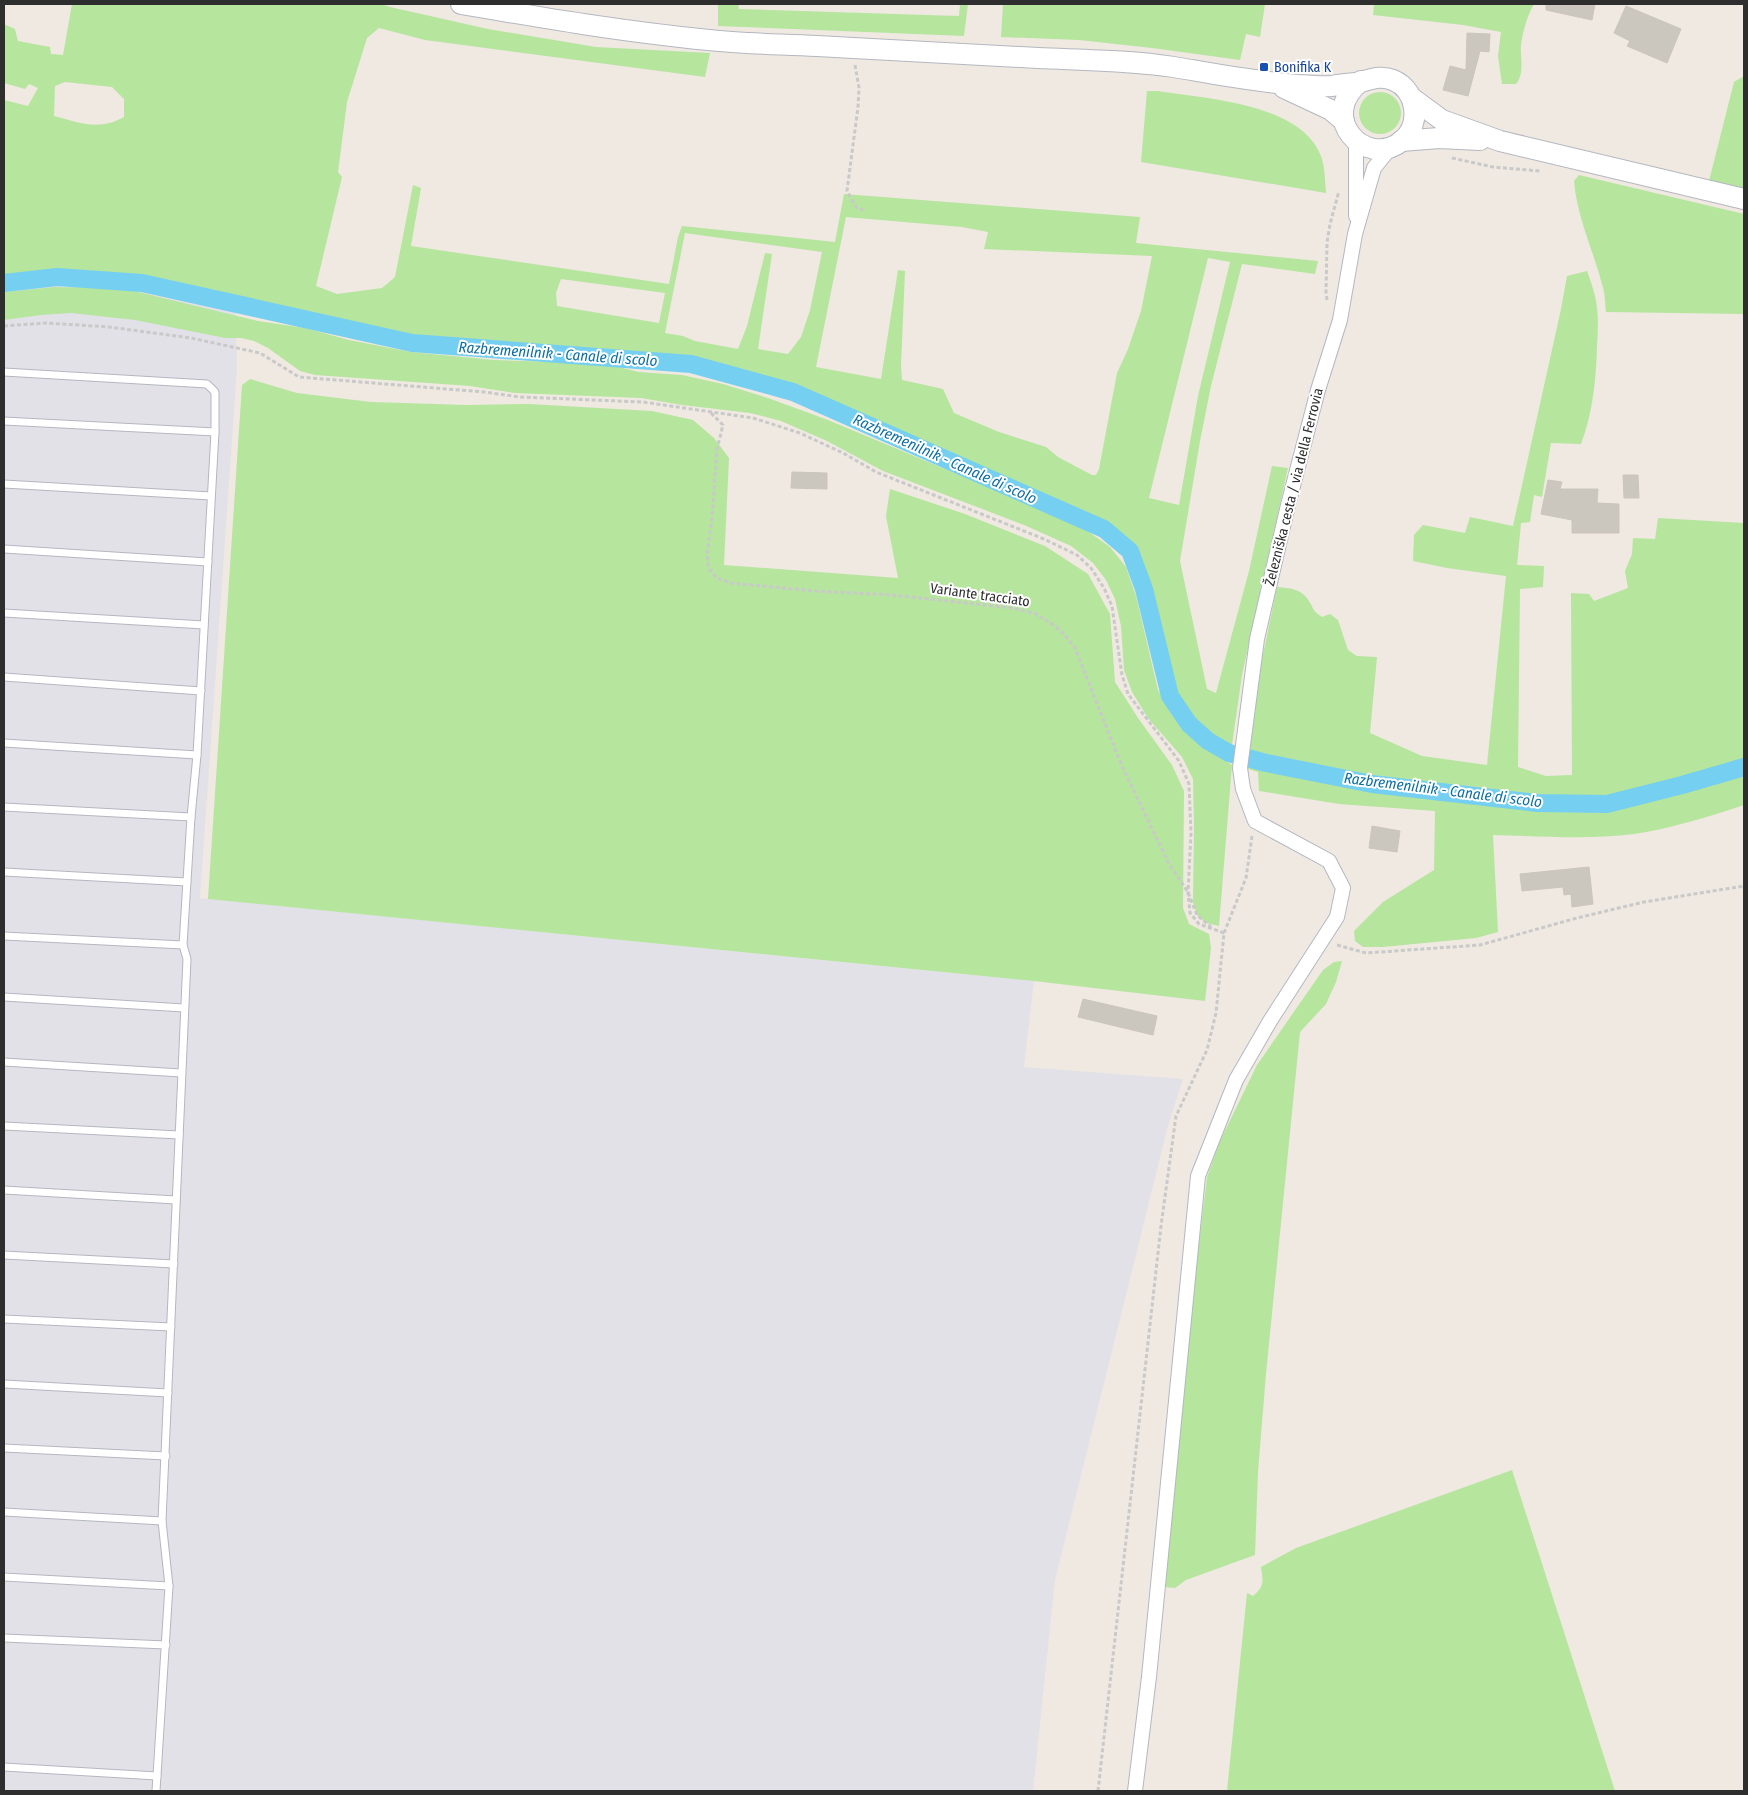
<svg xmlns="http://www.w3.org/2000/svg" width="1748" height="1795" font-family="'Fira Sans Condensed',sans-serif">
  <rect width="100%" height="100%" fill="#efe9e1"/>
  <!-- industrial -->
  <polygon fill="#e3e1e8" points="57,277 142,283 235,304 237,368 200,898 1034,981 1024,1067 1183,1079 1168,1126 1055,1580 1033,1791 4,1791 4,283"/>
  <!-- green -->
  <g fill="#b6e59e" fill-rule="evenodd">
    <path d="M72,4H381L390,7L488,29L596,47L710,53L705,77L425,40L379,28L367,38L347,102L338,172L342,177L316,286L337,294L382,288L395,277L413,185L421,188L411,246L669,284L678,237L682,226L835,242L844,194L1140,217L1136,243L1318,261L1315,274L1242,264L1211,386L1200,441L1180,561L1207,689L1216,693L1249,571L1272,466L1288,468L1242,675L1232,745L1205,730L1188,711L1176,693L1169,672L1147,586L1138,558L1123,538L1085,511L1033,491L835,405L764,377L717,362L683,356L408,338L386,334L207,290L142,276L85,271L4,276V100L28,106L38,88L29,84L25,89L4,83V24L15,29L18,41L50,47L51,54L63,55ZM65,82L112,87L124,99V117C99,131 80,123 54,116L55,86ZM846,217L962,227L988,232L984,249L1152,256L1141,311L1128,349L1117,373L1099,469L1096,475H1092L1058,457L1046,447L999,432L954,413L943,389L902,380L901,366L905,271L898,270L881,379L816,367ZM685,233L822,252L810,310L801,337L788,354L758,349L772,254L765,253L747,326L738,349L695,341L683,336L665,333ZM1208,258L1230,262L1198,396L1179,505L1149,498ZM561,279L665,293L659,323L557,306L556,293Z"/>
    <polygon points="718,4 738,4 739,9 959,16 960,4 968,4 964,36 718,26"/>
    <polygon points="1003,4 1265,4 1260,37 1246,34 1240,60 1152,48 1079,40 1001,37"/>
    <path d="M1374,4H1534C1527,16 1523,31 1521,45C1520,58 1525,73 1516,84H1502L1498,56L1501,32L1463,25L1373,15Z"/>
    <polygon points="1744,76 1744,190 1709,181 1734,82"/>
    <path d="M1147,91H1158C1206,99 1304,103 1322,159C1325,169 1325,182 1326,193L1141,162Z"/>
    <circle cx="1380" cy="113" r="21"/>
    <path d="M1579,175L1744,214V314L1606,312C1605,303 1605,293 1602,284C1593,250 1577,217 1574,181Z"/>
    <path d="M1587,271C1590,279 1593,288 1595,296C1599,313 1598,329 1597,346C1596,380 1593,412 1581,444L1551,443L1542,497L1534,495L1530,522L1521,523L1517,565L1544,566L1543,587L1520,589L1518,767L1546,776L1572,775L1571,593L1589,594L1594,601L1628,588L1625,571L1632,554L1633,538L1655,539L1658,518L1744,523V805C1711,816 1669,829 1634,834C1587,840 1540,836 1493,835L1498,932L1476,938L1383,947H1363L1355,941L1354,931L1383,902L1434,870L1435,811L1339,804L1259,791L1258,772L1248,769L1259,674L1277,587C1290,588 1302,589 1309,601C1315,611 1312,610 1322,617L1330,614L1338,620L1348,650L1357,656L1377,657L1370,733L1422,756L1487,765L1506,576L1447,568L1413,561L1414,535L1423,525L1465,533L1470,517L1513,526L1561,309L1567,276Z"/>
    <path d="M54,287C78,288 102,286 126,289L258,321L305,328L349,340L411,352L494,360L557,362L614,366L639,372L682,375L723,384L768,398L828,420L1041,509L1082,527L1110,547L1126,567L1136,596L1158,690L1173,716L1191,737L1232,765L1219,926L1206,923L1197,915L1193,902L1194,828L1193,779L1182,757L1148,718L1132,692L1124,670L1121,626L1115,599L1106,580L1093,563L1071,546L1024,525L883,471L827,441L781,421L750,413L682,405L641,398L515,393L470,386L315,375L300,371L268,348L254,341L241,338H225L135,320L71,313L41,315L4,320V292Z"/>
    <polygon points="250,379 297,393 371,402 466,405 529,404 652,411 693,420 714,438 729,458 724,565 898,578 886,516 890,489 965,514 1045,546 1088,574 1110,614 1115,682 1138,718 1172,765 1184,791 1183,908 1189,924 1209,934 1211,948 1205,1001 1034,981 208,899 242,385"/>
    <polygon points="1342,961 1336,982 1326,1004 1300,1032 1266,1374 1258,1471 1255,1555 1186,1580 1175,1588 1164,1587 1188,1334 1207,1177 1220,1141 1257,1065 1323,970 1334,962"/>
    <path d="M1512,1470L1615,1791H1227L1247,1593L1253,1596C1265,1586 1263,1581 1261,1567L1296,1548Z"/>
  </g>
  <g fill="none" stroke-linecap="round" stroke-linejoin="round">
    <!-- canal -->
    <polyline stroke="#75cff0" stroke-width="18" points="4,283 57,277 142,283 412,343 691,364 793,392 1104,529 1130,551 1144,589 1170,696 1189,724 1208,741 1229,753 1266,763 1372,784 1537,803 1607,804 1682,785 1744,767"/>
  </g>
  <!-- building -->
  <g fill="#cbc7bf" stroke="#cbc5ba">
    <polygon points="1546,4 1595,4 1592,20 1546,10"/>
    <polygon points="1626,6 1681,29 1667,63 1627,46 1630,41 1614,33"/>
    <polygon points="1467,33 1490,34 1489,52 1480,51 1468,96 1443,90 1450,66 1466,70"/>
    <polygon points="792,472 827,473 827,489 791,488"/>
    <polygon points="1623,475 1638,475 1639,498 1624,498"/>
    <polygon points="1548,480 1562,482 1560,489 1598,489 1597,503 1619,504 1619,533 1572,533 1572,520 1541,514"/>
    <polygon points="1372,826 1400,831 1397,852 1369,848"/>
    <polygon points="1589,867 1593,904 1572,907 1571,894 1564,895 1563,887 1522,891 1520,874"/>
    <polygon points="1083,999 1157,1016 1153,1035 1078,1017"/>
  </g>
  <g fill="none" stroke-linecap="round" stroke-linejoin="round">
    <!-- lane casing -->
    <g stroke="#b4b7c1" stroke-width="9">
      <g id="lane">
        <polyline points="4,372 207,384 215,392 215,432 197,755 191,817 183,945 187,959 162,1521 169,1586 156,1791"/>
        <polyline points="4,421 215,432"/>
        <polyline points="4,484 211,496"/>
        <polyline points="4,549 208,562"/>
        <polyline points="4,613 204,625"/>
        <polyline points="4,677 201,691"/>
        <polyline points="4,743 197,755"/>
        <polyline points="4,807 191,817"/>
        <polyline points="4,872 187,882"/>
        <polyline points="4,936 183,945"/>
        <polyline points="4,997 184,1008"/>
        <polyline points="4,1062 181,1073"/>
        <polyline points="4,1126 179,1135"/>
        <polyline points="4,1190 176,1200"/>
        <polyline points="4,1255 174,1264"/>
        <polyline points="4,1319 171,1327"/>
        <polyline points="4,1384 168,1393"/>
        <polyline points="4,1448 166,1456"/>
        <polyline points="4,1512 162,1521"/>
        <polyline points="4,1577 169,1586"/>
        <polyline points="4,1638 166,1645"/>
        <polyline points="4,1767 157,1776"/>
      </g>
    </g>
    <!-- street casing -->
    <g stroke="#b4b7c1" stroke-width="16">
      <g id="street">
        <polyline points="1356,216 1356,141"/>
        <polyline points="1135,1791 1149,1677 1198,1176 1236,1080 1270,1021 1337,917 1343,888 1329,861 1255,821 1243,789 1240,768 1257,639 1288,505 1318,390 1340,320 1355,234 1374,168 1391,147"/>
      </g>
    </g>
    <!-- secondary casing -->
    <g stroke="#b4b7c1" stroke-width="22">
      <g id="secondary">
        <path d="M461,4C543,18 626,32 709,40C744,44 781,44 817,46C890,50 964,54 1038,58C1083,60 1129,60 1174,67C1215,74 1256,82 1298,85C1309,85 1321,87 1332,86C1341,84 1351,84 1360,82C1372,79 1381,75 1393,80C1417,90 1422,124 1402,141C1365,170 1316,116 1361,81"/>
        <polyline points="1284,88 1331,110 1344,121"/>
        <polyline points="1412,98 1442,120 1500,141 1744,199"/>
        <polyline points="1401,141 1439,138 1480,140"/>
      </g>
    </g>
    <!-- path -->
    <g stroke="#c9c9c9" stroke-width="3" stroke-dasharray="4 2.5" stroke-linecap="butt">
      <polyline points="855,65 859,88 858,107 847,191 856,207 865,211"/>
      <polyline points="1452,158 1493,167 1540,171"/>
      <polyline points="1327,300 1326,292 1327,243 1330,224 1339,191"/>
      <polyline points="4,326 46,323 109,327 191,338 260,353 299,377 484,392 520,397 643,402 753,418 800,433 843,453 876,472 1044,539 1077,555 1091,568 1104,588 1112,606 1122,675 1128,694 1179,761 1189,784 1191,833 1188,892 1190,913 1199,924 1224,933"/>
      <polyline points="711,413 723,425 717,449 712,518 707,553 709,569 717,578 730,583 815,591 892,595 1013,608 1036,614 1052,624 1062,632 1075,648 1121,764 1169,864 1188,892 1197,915 1211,927"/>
      <polyline points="1337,945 1366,953 1480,945 1577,918 1644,902 1744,886"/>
      <polyline points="1098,1791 1161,1226 1176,1116 1207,1050 1216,1013 1224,933 1246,878 1252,836"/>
    </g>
    <!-- lane -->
    <use href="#lane" stroke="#fff" stroke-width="7"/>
    <!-- street -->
    <use href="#street" stroke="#fff" stroke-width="14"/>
    <!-- secondary -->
    <use href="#secondary" stroke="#fff" stroke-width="20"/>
  </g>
  <!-- markers -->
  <rect fill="#1a4fb4" stroke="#fff" stroke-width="2" x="1259" y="62" width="10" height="10" rx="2.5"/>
  <g text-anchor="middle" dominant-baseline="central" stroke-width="4" stroke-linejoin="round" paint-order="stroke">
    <!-- transit labels -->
    <g font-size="14" fill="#164399" stroke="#fff" text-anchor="start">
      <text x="1274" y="67">Bonifika K</text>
    </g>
    <!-- street labels -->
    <g font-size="14" fill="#2e2e2e" stroke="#fff">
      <text transform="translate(1294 487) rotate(-76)">Železniška cesta / via della Ferrovia</text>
      <text transform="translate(980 595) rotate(8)">Variante tracciato</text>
    </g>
    <!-- water labels -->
    <g font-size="15" font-style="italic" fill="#0d6fa3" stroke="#fff">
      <text transform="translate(558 354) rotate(4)">Razbremenilnik - Canale di scolo</text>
      <text transform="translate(945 459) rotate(24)">Razbremenilnik - Canale di scolo</text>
      <text transform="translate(1443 790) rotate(7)">Razbremenilnik - Canale di scolo</text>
    </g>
  </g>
  <!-- border -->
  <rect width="1748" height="1795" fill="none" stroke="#2e2e2e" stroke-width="10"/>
</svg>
